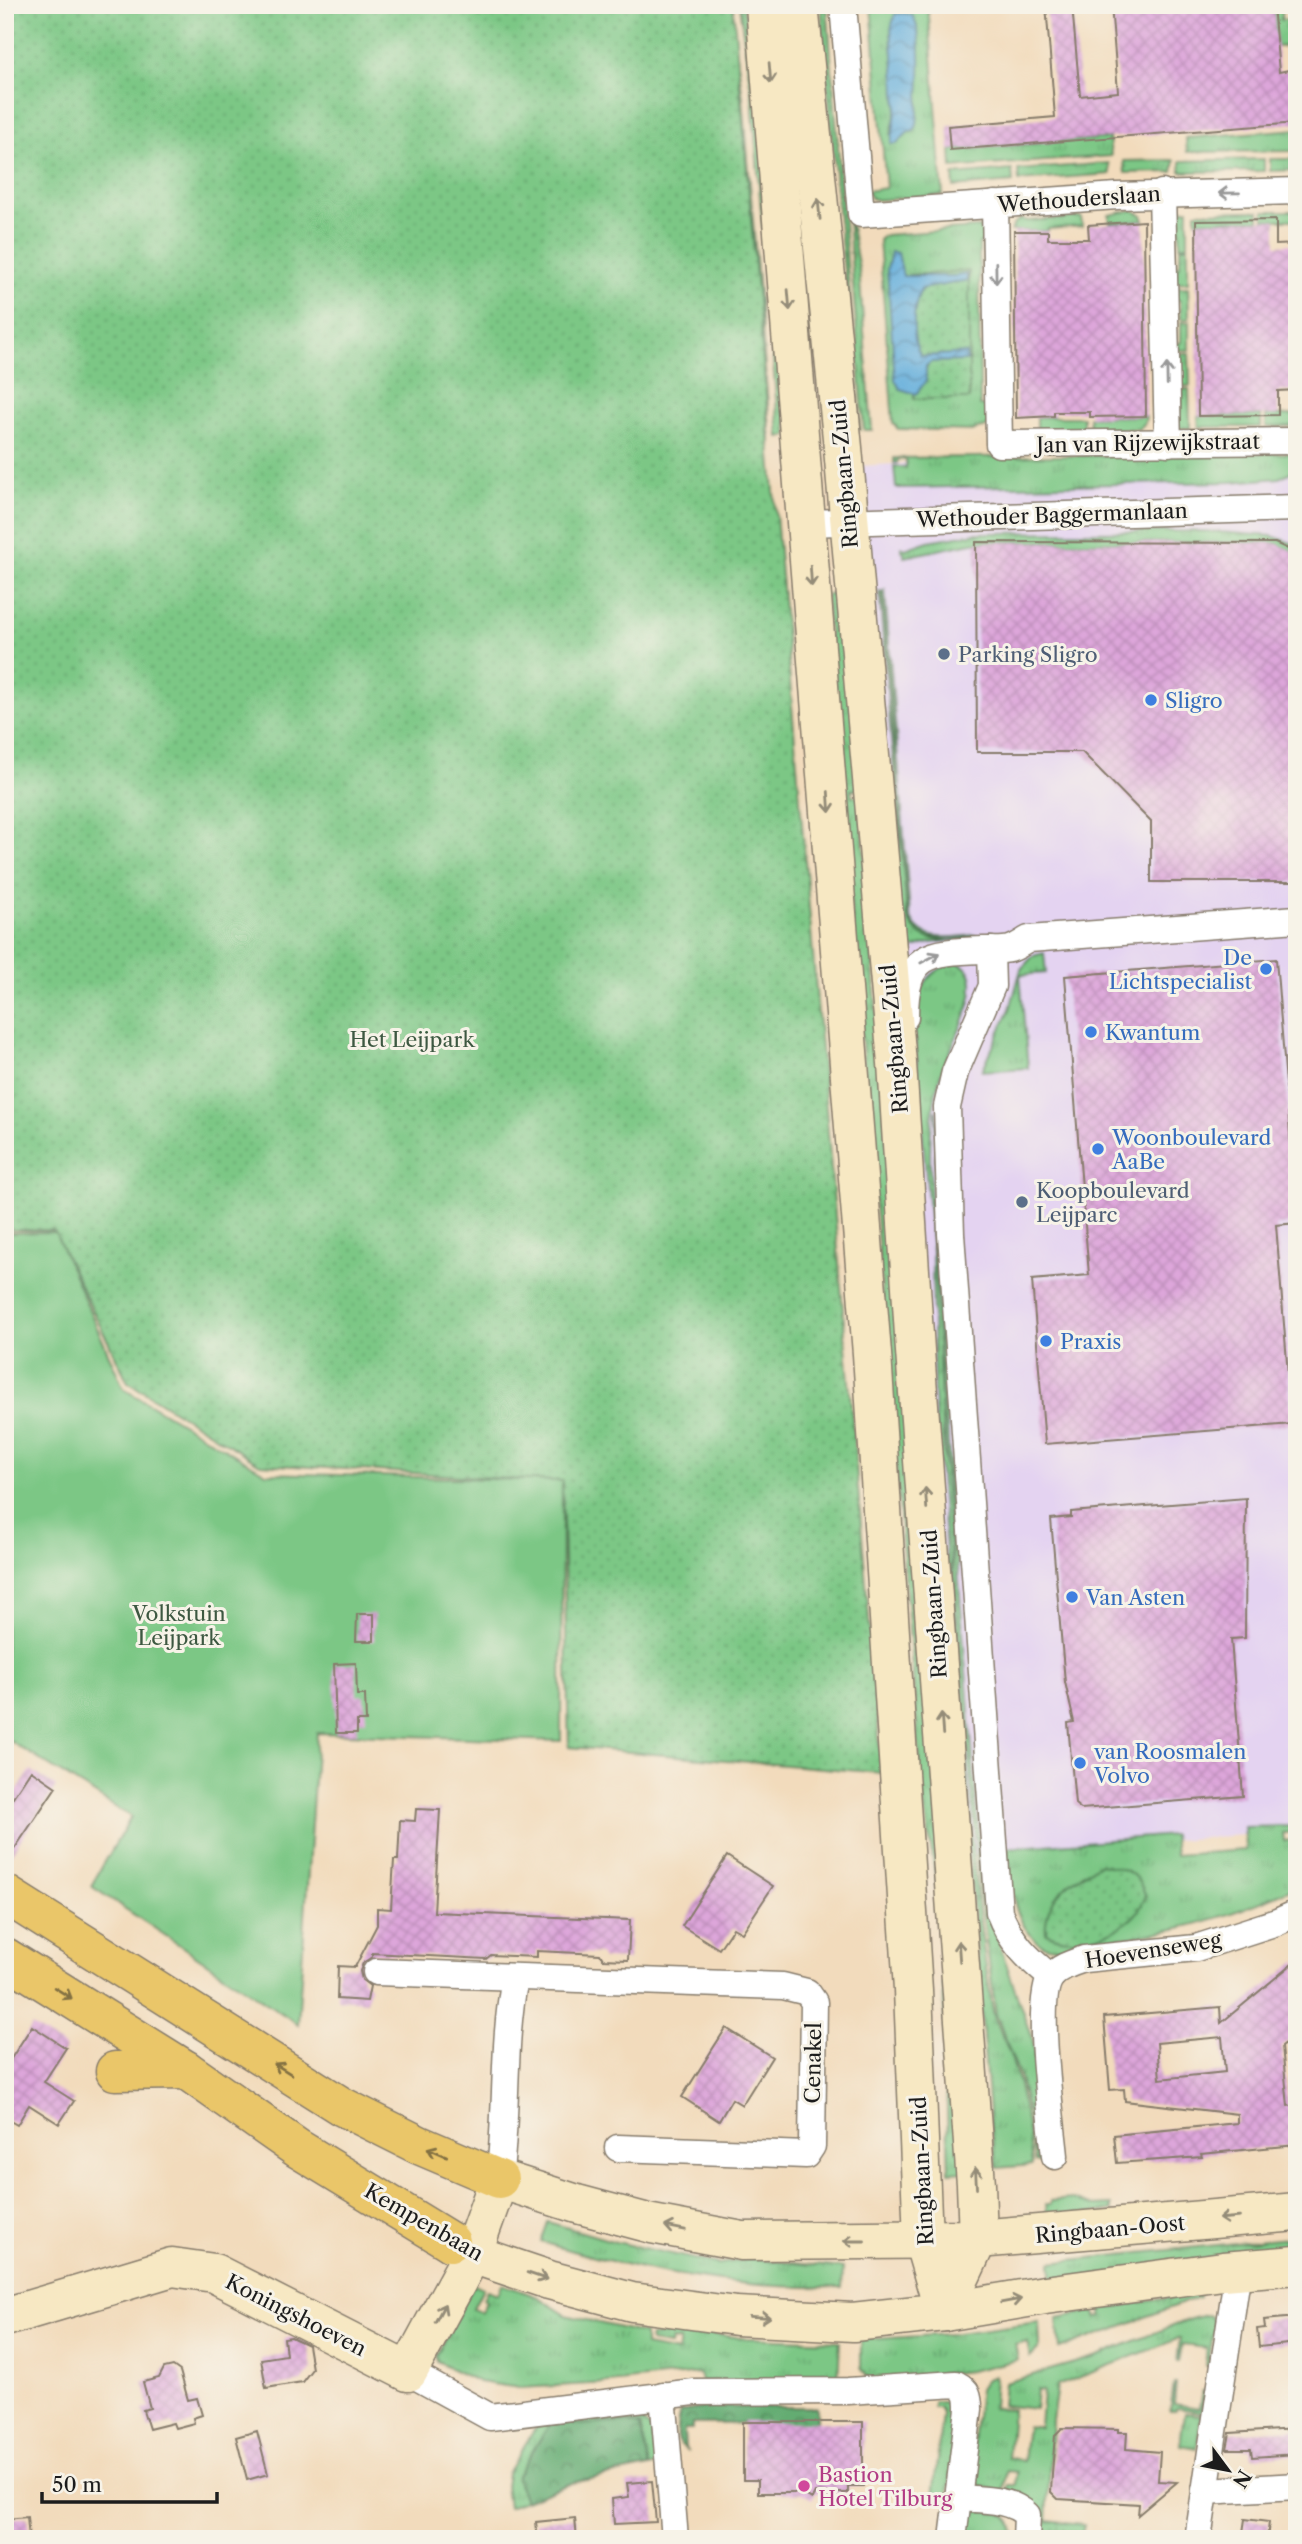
<svg xmlns="http://www.w3.org/2000/svg" width="1302" height="2544" font-family="'Libre Caslon Text',serif">
  <defs>
    <pattern id="grass-tufts" width="24" height="20" patternUnits="userSpaceOnUse" patternTransform="scale(1.75)"><rect width="24" height="20" fill="#7bc785"/><path d="M3 7l-1-3M5 7V3M7 7l1-3M15 17l-1-3M17 17v-4M19 17l1-3" fill="none" stroke="#6aaa72"/></pattern>
    <pattern id="forest-crowns" width="20" height="18" patternUnits="userSpaceOnUse" patternTransform="scale(1.75)"><rect width="20" height="18" fill="#64ac72"/><path d="M2 6a3 3 0 1 1 6 0M12 15a3 3 0 1 1 6 0" fill="none" stroke="#528b5d"/></pattern>
    <pattern id="park-dots" width="8" height="8" patternUnits="userSpaceOnUse" patternTransform="scale(1.75)"><rect width="8" height="8" fill="#7bc785"/><path d="M2 2h.1M6 6h.1" fill="none" stroke="#6aaa72" stroke-width="1.8" stroke-linecap="round"/></pattern>
    <pattern id="water-waves" width="16" height="10" patternUnits="userSpaceOnUse" patternTransform="scale(1.75)"><rect width="16" height="10" fill="#64aedc"/><path d="M0 5q4-4 8 0t8 0" fill="none" stroke="#528db2"/></pattern>
    <pattern id="building-cross-hatch" width="8" height="8" patternUnits="userSpaceOnUse" patternTransform="scale(1.75)"><rect width="8" height="8" fill="#dda6da"/><path d="M0 0l8 8M0 8l8-8" fill="none" stroke="#bd8eba"/></pattern>
  </defs>
  <rect width="100%" height="100%" fill="#f7f3e8"/>
  <filter id="ink" filterUnits="userSpaceOnUse"><feTurbulence type="fractalNoise" baseFrequency=".0143" numOctaves="2"/><feDisplacementMap in="SourceGraphic" scale="14" xChannelSelector="R" yChannelSelector="G"/><feConvolveMatrix kernelMatrix="1 2 1 2 8 2 1 2 1" color-interpolation-filters="sRGB"/></filter>
  <filter id="wash" filterUnits="userSpaceOnUse"><feTurbulence type="fractalNoise" baseFrequency=".00686" numOctaves="4" result="noise"/><feDisplacementMap in="SourceGraphic" scale="28" xChannelSelector="R" yChannelSelector="G"/><feGaussianBlur stdDeviation="1.57" result="paint"/><feColorMatrix in="noise" values="0 0 0 0 0 0 0 0 0 0 0 0 0 0 0 0 0 1.4 0 .05"/><feComposite in="paint" operator="in"/></filter>
  <g filter="url(#wash)">
    <rect width="100%" height="100%" fill="#f2dbbc"/>
    <!-- built -->
    <polygon fill="#e4d3f1" points="1297,462 1297,1831 957,1856 844,467 911,463"/>
    <!-- grass -->
    <g fill="url(#grass-tufts)" stroke="#4c7250" stroke-width="2" fill-rule="evenodd">
      <polygon points="730,5 743,98 771,442 766,442"/>
      <polygon points="739,5 743,5 760,97 788,436 779,437 752,97"/>
      <polygon points="821,5 827,5 860,431 838,210"/>
      <path d="M871,5H928L943,195L877,200L871,198L866,191L886,188ZM891,29L914,131L891,135L897,106Z"/>
      <polygon points="1273,5 1284,5 1281,20 1289,20 1292,46 1276,47"/>
      <polygon points="1297,129 1297,151 1187,152 1186,138"/>
      <polygon points="1109,138 1111,156 952,168 951,150"/>
      <polygon points="1264,159 1264,171 1181,172 1181,161"/>
      <polygon points="1270,159 1297,159 1297,170 1270,171"/>
      <polygon points="1175,160 1173,172 1125,173 1124,161"/>
      <polygon points="1109,163 1110,174 1019,181 1018,170"/>
      <polygon points="1012,170 1013,182 954,187 953,175"/>
      <polygon points="847,204 859,270 872,430 864,430"/>
      <polygon points="1188,209 1188,245 1180,245 1180,225 1170,225 1174,210"/>
      <polygon points="1133,210 1142,215 1144,221 1110,223 1109,215"/>
      <polygon points="1259,211 1259,220 1196,221 1196,212"/>
      <rect x="1264" y="211" width="33" height="9"/>
      <polygon points="1081,217 1082,226 1048,229 1048,231 1011,231 1014,224 1020,219 1028,221"/>
      <polygon points="986,227 988,242 979,243 980,406 989,406 989,425 984,428 975,429 975,431 898,429 893,423 879,240 885,235"/>
      <polygon points="1180,247 1188,247 1188,282 1171,283 1171,267 1180,266"/>
      <polygon points="1171,287 1188,287 1189,319 1181,319 1180,300 1171,300"/>
      <polygon points="1181,322 1189,322 1189,350 1172,350 1172,343 1181,343"/>
      <polygon points="1172,354 1189,354 1190,386 1181,386 1181,366 1172,366"/>
      <polygon points="1182,389 1189,389 1190,428 1177,428 1172,411 1181,411"/>
      <polygon points="1261,415 1261,427 1199,427 1198,416"/>
      <polygon points="1266,415 1297,415 1297,426 1266,427"/>
      <polygon points="1146,416 1145,423 1139,429 1090,429 1089,417"/>
      <rect x="1037" y="417" width="46" height="12"/>
      <polygon points="1297,453 1297,469 1279,478 1232,482 899,488 896,488 894,466 906,468 906,460 898,459 897,463 894,463 894,458"/>
      <polygon points="1205,531 1272,536 1297,545 1297,554 1275,543 977,542 904,557 904,552 901,550 901,547 905,549 928,541 976,533"/>
      <path d="M885,590L910,915C919,945 952,937 975,935L980,940C954,942 922,938 902,956L893,888L899,840L879,591H881L907,916C917,947 951,941 976,939C951,932 922,953 908,916L883,591Z"/>
      <polygon points="844,593 860,789 851,790 852,796 860,795 965,2171 949,2172 941,1912 922,1790 826,595"/>
      <polygon points="1044,953 1046,973 1020,975 1028,1068 982,1071 1010,1009 1021,969 1033,956"/>
      <path d="M958,963C994,976 951,1044 943,1067C922,1128 932,1199 935,1263C940,1414 950,1566 963,1717C967,1776 971,1836 977,1895C981,1933 986,1973 993,2011C996,2026 1006,2042 1011,2057C1022,2092 1029,2128 1032,2165L997,2168L990,2126L934,1397L932,1251L914,1024H918C915,994 925,968 958,963Z"/>
      <polygon points="936,1110 948,1442 982,1876 995,1931 1033,2042 1047,2161 1035,2162 1029,2118 1019,2075 996,2014 980,1894 951,1540 941,1369 935,1200"/>
      <path d="M1296,1826L1297,1832L1283,1833L1284,1841L1292,1840V1836H1297V1886C1253,1907 1207,1923 1160,1932C1140,1936 1121,1937 1101,1940C1085,1943 1058,1953 1043,1945C1012,1928 1010,1879 1007,1848L1173,1835L1175,1855L1245,1850L1244,1827Z"/>
      <polygon points="1073,2199 1094,2206 1112,2205 1112,2211 1047,2216 1046,2204 1051,2204 1051,2201"/>
      <path d="M548,2222L616,2242L718,2264L752,2259L843,2268L842,2287C739,2290 639,2272 541,2242Z"/>
      <polygon points="1297,2237 1297,2249 1053,2282 1051,2262"/>
      <polygon points="474,2284 483,2288 473,2308 481,2312 486,2301 483,2299 487,2290 498,2294 502,2284 538,2297 566,2315 645,2334 645,2346 678,2352 680,2341 671,2340 670,2345 650,2342 651,2336 680,2331 746,2338 840,2341 838,2380 701,2381 699,2373 609,2383 519,2388 479,2382 437,2362 436,2356"/>
      <polygon points="1199,2293 1199,2297 1060,2349 1057,2318 1094,2311 1097,2318 1102,2317 1100,2309"/>
      <path d="M1205,2315L1210,2316L1215,2322L1208,2366H1205L1207,2348L1182,2345L1179,2362H1177L1180,2338L1057,2386L1052,2420L1047,2521L1084,2525L1081,2537L1077,2536V2539H1033C1036,2511 1041,2496 1008,2492L1009,2485H1016L1017,2472L1007,2471L1004,2492C988,2488 974,2490 970,2470L979,2389L986,2379L995,2376L993,2408L1012,2409L1008,2458L1023,2460L1027,2426H1040L1043,2391L1037,2390L1035,2409L1002,2405L1004,2383L1095,2357L1187,2320Z"/>
      <polygon points="1039,2322 1040,2347 1030,2357 1027,2342 1015,2345 1018,2360 970,2371 877,2381 869,2379 861,2369 861,2340 950,2334"/>
      <polygon points="1174,2384 1176,2384 1174,2404 1199,2408 1202,2391 1205,2391 1202,2412 1176,2408 1175,2411 1170,2411"/>
      <polygon points="933,2401 950,2403 957,2415 948,2499 933,2497 942,2414 939,2407 933,2407"/>
      <polygon points="630,2412 651,2429 657,2465 650,2467 640,2426 625,2422 574,2425 570,2416"/>
      <polygon points="1184,2413 1201,2415 1197,2448 1180,2445"/>
      <polygon points="543,2416 552,2421 516,2477 525,2501 508,2507 505,2486 507,2473"/>
      <path d="M966,2510C988,2512 1018,2507 1013,2539H963Z"/>
    </g>
    <!-- forest -->
    <g fill="url(#forest-crowns)" stroke="#406447" stroke-width="2">
      <path d="M708,2407H817V2423L692,2424V2430H684L685,2450L688,2452C674,2444 676,2425 680,2412Z"/>
      <polygon points="570,2416 574,2425 625,2422 640,2426 650,2467 571,2483 525,2501 516,2477 551,2422"/>
    </g>
    <!-- park -->
    <g fill="url(#park-dots)" stroke="#4c7250" stroke-width="2">
      <polygon points="5,5 733,5 882,1773 569,1747 562,1482 260,1464 128,1382 53,1230 5,1230"/>
      <polygon points="969,271 969,399 914,399 909,275"/>
      <path d="M1100,1864C1127,1870 1135,1869 1146,1896C1143,1902 1140,1910 1135,1915C1114,1937 1073,1946 1046,1933C1043,1898 1072,1878 1100,1864Z"/>
    </g>
    <!-- garden -->
    <polygon fill="#7bc785" stroke="#4c7250" stroke-width="2" points="55,1232 124,1389 266,1473 562,1481 561,1741 317,1733 298,2024 91,1886 131,1817 5,1738 5,1233"/>
    <!-- water -->
    <g fill="url(#water-waves)" stroke="#40657c" stroke-width="2">
      <path d="M905,13L913,16C925,39 919,97 917,125L914,131L908,132L897,144H891L897,106L891,29L895,14Z"/>
      <path d="M891,252L898,253L903,276H955L967,274V281L921,289C913,307 910,339 921,356L966,353L967,361L931,362L926,366V381L916,394L900,389L895,380L887,269Z"/>
    </g>
    <g id="blocks">
      <!-- building -->
      <g fill="url(#building-cross-hatch)" fill-rule="evenodd">
        <polygon points="1046,5 1072,5 1080,96 1118,92 1111,5 1273,5 1279,72 1294,69 1297,123 950,150 948,126 1055,117"/>
        <polygon points="1276,220 1276,245 1297,244 1297,390 1278,391 1278,415 1198,416 1196,221"/>
        <polygon points="1144,221 1146,416 1090,417 1090,412 1054,412 1054,416 1016,418 1014,231 1048,231 1048,239 1089,239 1088,225"/>
        <polygon points="976,542 1275,543 1297,553 1297,882 1151,882 1151,822 1082,752 977,752"/>
        <polygon points="1276,959 1297,1221 1297,1223 1276,1225 1292,1424 1045,1444 1032,1280 1089,1275 1065,976"/>
        <polygon points="1246,1498 1245,1638 1231,1639 1243,1796 1081,1809 1075,1804 1068,1723 1074,1722 1065,1682 1051,1519 1071,1517 1071,1512"/>
        <polygon points="357,1614 374,1614 374,1641 356,1641"/>
        <polygon points="356,1663 357,1695 365,1695 366,1721 357,1721 357,1733 336,1733 334,1664"/>
        <polygon points="31,1770 56,1787 5,1863 5,1809"/>
        <polygon points="416,1809 440,1810 434,1912 630,1920 628,1960 603,1959 600,1954 537,1951 537,1957 491,1955 486,1959 372,1953 372,1957 363,1963 360,1971 362,1980 370,1986 367,2001 337,1999 338,1966 355,1967 377,1925 377,1908 391,1909 394,1860 398,1860 400,1820 415,1821"/>
        <polygon points="727,1856 773,1886 742,1933 733,1928 719,1949 682,1926"/>
        <path d="M1297,1960V2034L1282,2046L1288,2106L1297,2105V2145L1201,2154L1202,2157L1117,2163L1114,2135L1237,2123V2114L1125,2101L1124,2089L1110,2090L1104,2017L1220,2007L1221,2023ZM1222,2037L1225,2072L1160,2079L1157,2043Z"/>
        <polygon points="32,2026 66,2048 44,2082 74,2101 59,2124 29,2105 17,2125 5,2118 5,2068"/>
        <polygon points="726,2028 772,2057 742,2105 732,2099 719,2121 682,2097"/>
        <polygon points="1297,2317 1297,2343 1259,2347 1257,2329 1265,2328 1264,2320"/>
        <polygon points="291,2337 308,2345 312,2369 302,2382 266,2388 261,2359 286,2355 284,2338"/>
        <polygon points="173,2366 180,2371 188,2400 197,2398 202,2415 193,2418 194,2423 175,2428 173,2423 149,2429 143,2410 150,2408 143,2382 159,2378 164,2368"/>
        <polygon points="743,2422 863,2422 863,2486 848,2486 848,2493 815,2493 812,2499 802,2493 758,2493 758,2480 743,2480"/>
        <polygon points="1062,2428 1118,2429 1118,2432 1127,2432 1126,2449 1160,2452 1158,2481 1177,2482 1138,2515 1139,2504 1058,2499 1051,2492 1052,2473 1055,2435"/>
        <polygon points="1297,2429 1297,2454 1252,2457 1251,2449 1227,2449 1230,2433"/>
        <polygon points="257,2431 268,2474 247,2480 236,2437"/>
        <polygon points="652,2481 656,2522 614,2524 612,2499 629,2497 627,2483"/>
        <polygon points="27,2517 29,2539 8,2539 6,2519"/>
        <polygon points="575,2518 577,2539 538,2539 536,2522"/>
        <polygon points="1245,2519 1269,2522 1267,2539 1242,2539"/>
      </g>
    </g>
  </g>
  <g filter="url(#ink)">
    <use href="#blocks" fill-opacity="0" stroke="#877c6c" stroke-width="2"/>
    <g fill="none" stroke-linecap="round" stroke-linejoin="round">
      <!-- street casing -->
      <g stroke="#877c6c" stroke-width="29">
        <g id="street">
          <polyline points="843,5 861,214 1117,196 1297,191"/>
          <polyline points="1162,193 1168,443"/>
          <polyline points="995,204 999,444 1297,441"/>
          <polyline points="807,523 1297,508"/>
          <path d="M991,950L992,986L955,1072L947,1107L951,1234L999,1912C1010,1941 1027,1958 1051,1977"/>
          <path d="M905,1017C905,953 928,952 983,950C991,950 1002,951 1010,949C1017,947 1023,942 1029,939L1297,919"/>
          <polyline points="376,1972 783,1986 807,1992 814,2002 812,2146 806,2155 618,2148"/>
          <path d="M1055,2156C1052,2123 1034,2000 1051,1977C1059,1967 1072,1963 1084,1959L1196,1948L1277,1922L1297,1913"/>
          <path d="M499,2179C508,2112 502,2044 515,1978"/>
          <path d="M408,2372L490,2417L694,2392L848,2391L956,2384C968,2390 969,2396 969,2409L953,2539"/>
          <polyline points="663,2395 675,2539"/>
          <polyline points="1205,2491 1297,2486"/>
          <path d="M957,2498C981,2500 1010,2498 1027,2515L1026,2539"/>
          <polyline points="1198,2539 1238,2270"/>
        </g>
      </g>
      <!-- secondary casing -->
      <g stroke="#877c6c" stroke-width="41">
        <g id="secondary">
          <polyline points="765,5 872,1354 913,1990 923,2240 944,2312"/>
          <polyline points="799,5 843,448 897,1063 915,1351 976,2184 978,2239 944,2312"/>
          <polyline points="499,2179 577,2204 652,2224 742,2241 978,2239 1297,2212"/>
          <polyline points="451,2242 472,2254 549,2280 632,2302 736,2316 853,2322 944,2312 1045,2295 1223,2271 1297,2265"/>
          <polyline points="5,2317 172,2267 214,2273 408,2372 472,2254 499,2179"/>
        </g>
      </g>
      <!-- highway casing -->
      <g stroke="#877c6c" stroke-width="41">
        <g id="highway">
          <polyline points="5,1894 341,2106 419,2145 499,2179"/>
          <polyline points="5,1957 186,2070 297,2148 451,2242"/>
          <polyline points="115,2071 186,2070"/>
        </g>
      </g>
      <!-- street -->
      <use href="#street" stroke="#fff" stroke-width="26"/>
      <!-- secondary -->
      <use href="#secondary" stroke="#f7e8c3" stroke-width="38"/>
      <!-- highway -->
      <use href="#highway" stroke="#eac669" stroke-width="38"/>
    </g>
    <!-- one-way arrows -->
    <defs><path id="oneway-shaft" d="M-6 0H5M1.5-3L5.5 0L1.5 3" fill="none" stroke-width="1.6" stroke-linecap="round" stroke-linejoin="round" transform="scale(1.75)"/></defs>
    <g stroke="#948c78">
      <use href="#oneway-shaft" transform="translate(770 73) rotate(85)"/>
      <use href="#oneway-shaft" transform="translate(819 209) rotate(-96)"/>
      <use href="#oneway-shaft" transform="translate(789 300) rotate(85)"/>
      <use href="#oneway-shaft" transform="translate(811 576) rotate(86)"/>
      <use href="#oneway-shaft" transform="translate(829 802) rotate(86)"/>
      <use href="#oneway-shaft" transform="translate(926 1498) rotate(-94)"/>
      <use href="#oneway-shaft" transform="translate(942 1724) rotate(-94)"/>
      <use href="#oneway-shaft" transform="translate(959 1951) rotate(-94)"/>
      <use href="#oneway-shaft" transform="translate(976 2178) rotate(-93)"/>
      <use href="#oneway-shaft" transform="translate(1229 2218) rotate(175)"/>
      <use href="#oneway-shaft" transform="translate(675 2228) rotate(-169)"/>
      <use href="#oneway-shaft" transform="translate(854 2241) rotate(180)"/>
      <use href="#oneway-shaft" transform="translate(537 2276) rotate(19)"/>
      <use href="#oneway-shaft" transform="translate(1011 2301) rotate(-10)"/>
      <use href="#oneway-shaft" transform="translate(440 2313) rotate(-62)"/>
      <use href="#oneway-shaft" transform="translate(760 2317) rotate(3)"/>
    </g>
    <g stroke="#999">
      <use href="#oneway-shaft" transform="translate(1229 193) rotate(179)"/>
      <use href="#oneway-shaft" transform="translate(996 273) rotate(89)"/>
      <use href="#oneway-shaft" transform="translate(1167 374) rotate(-91)"/>
      <use href="#oneway-shaft" transform="translate(930 958) rotate(-28)"/>
    </g>
    <g stroke="#837142">
      <use href="#oneway-shaft" transform="translate(63 1993) rotate(32)"/>
      <use href="#oneway-shaft" transform="translate(283 2069) rotate(-148)"/>
      <use href="#oneway-shaft" transform="translate(437 2152) rotate(-157)"/>
    </g>
  </g>
  <!-- markers -->
  <g fill="#5c6f8a" stroke="#f7f3e8" stroke-width="2.5">
    <circle cx="944" cy="654" r="7"/>
    <circle cx="1022" cy="1202" r="7"/>
  </g>
  <g fill="#3f7fe0" stroke="#f7f3e8" stroke-width="2.5">
    <circle cx="1151" cy="700" r="7"/>
    <circle cx="1266" cy="969" r="7"/>
    <circle cx="1091" cy="1032" r="7"/>
    <circle cx="1098" cy="1149" r="7"/>
    <circle cx="1046" cy="1341" r="7"/>
    <circle cx="1072" cy="1597" r="7"/>
    <circle cx="1080" cy="1763" r="7"/>
  </g>
  <circle fill="#d1479c" stroke="#f7f3e8" stroke-width="2.5" cx="804" cy="2486" r="7"/>
  <g text-anchor="middle" dominant-baseline="central" stroke-width="6" stroke-linejoin="round" paint-order="stroke">
    <!-- street labels -->
    <g font-size="21" fill="#1c1c1c" stroke="#f7f3e8">
      <text transform="translate(1079 199) rotate(-4)">Wethouderslaan</text>
      <text transform="translate(1148 443) rotate(-1)">Jan van Rijzewijkstraat</text>
      <text transform="translate(844 474) rotate(-95)">Ringbaan-Zuid</text>
      <text transform="translate(1052 515) rotate(-2)">Wethouder Baggermanlaan</text>
      <text transform="translate(894 1039) rotate(-95)">Ringbaan-Zuid</text>
      <text transform="translate(934 1604) rotate(-94)">Ringbaan-Zuid</text>
      <text transform="translate(1153 1950) rotate(-9)">Hoevenseweg</text>
      <text transform="translate(813 2063) rotate(-89)">Cenakel</text>
      <text transform="translate(922 2171) rotate(-93)">Ringbaan-Zuid</text>
      <text transform="translate(424 2222) rotate(30)">Kempenbaan</text>
      <text transform="translate(1110 2229) rotate(-5)">Ringbaan-Oost</text>
      <text transform="translate(296 2315) rotate(27)">Koningshoeven</text>
    </g>
    <!-- service labels -->
    <g font-size="21" fill="#4e5e75" stroke="#f7f3e8" text-anchor="start">
      <text x="958" y="654">Parking Sligro</text>
      <text x="1036" y="1190">Koopboulevard<tspan x="1036" dy="24">Leijparc</tspan></text>
    </g>
    <!-- shop labels -->
    <g font-size="21" fill="#366cbe" stroke="#f7f3e8" text-anchor="start">
      <text x="1165" y="700">Sligro</text>
      <text x="1252" y="957" text-anchor="end">De<tspan x="1252" dy="24">Lichtspecialist</tspan></text>
      <text x="1105" y="1032">Kwantum</text>
      <text x="1112" y="1137">Woonboulevard<tspan x="1112" dy="24">AaBe</tspan></text>
      <text x="1060" y="1341">Praxis</text>
      <text x="1086" y="1597">Van Asten</text>
      <text x="1094" y="1751">van Roosmalen<tspan x="1094" dy="24">Volvo</tspan></text>
    </g>
    <!-- park labels -->
    <g font-size="21" fill="#3d5841" stroke="#f7f3e8">
      <text x="412" y="1039">Het Leijpark</text>
      <text x="179" y="1613">Volkstuin<tspan x="179" dy="24">Leijpark</tspan></text>
    </g>
    <!-- hotel labels -->
    <g font-size="21" fill="#b23c85" stroke="#f7f3e8" text-anchor="start">
      <text x="818" y="2474">Bastion<tspan x="818" dy="24">Hotel Tilburg</tspan></text>
    </g>
  </g>
  <!-- margin -->
  <rect width="1302" height="2544" fill="none" stroke="#f7f3e8" stroke-width="28"/>
  <!-- north arrow -->
  <g transform="translate(1228 2470) rotate(122)" stroke="#f7f3e8" stroke-width="5" paint-order="stroke">
  <path d="M0-5L12 26L0 18L-12 26Z" fill="#1c1c1c"/>
  <text y="-10" font-size="19" font-weight="bold" text-anchor="middle" fill="#1c1c1c">N</text>
  </g>
  <!-- scale -->
  <path d="M42 2492v10h175v-10" fill="none" stroke="#1c1c1c" stroke-width="3.5"/>
  <text x="52" y="2492" font-size="21" fill="#1c1c1c" stroke="#f7f3e8" stroke-width="5" paint-order="stroke">50 m</text>
</svg>
